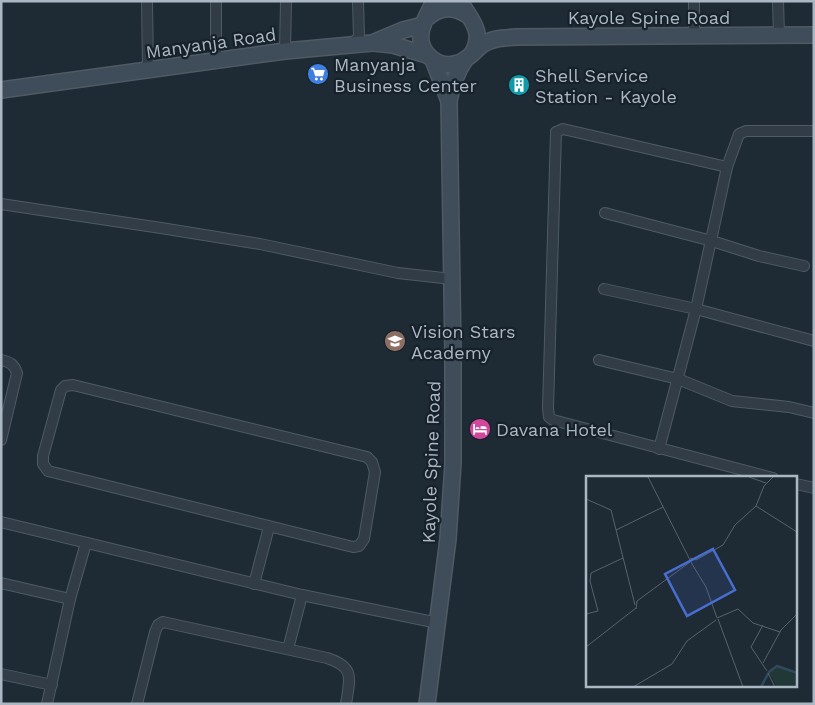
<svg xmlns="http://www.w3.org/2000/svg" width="815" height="705" font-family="'Work Sans',sans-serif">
  <rect width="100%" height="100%" fill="#1e2b35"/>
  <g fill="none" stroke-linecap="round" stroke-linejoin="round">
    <!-- minor casing -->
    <g stroke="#4f5a64" stroke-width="12">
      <g id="minor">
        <polyline points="147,1 148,70"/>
        <polyline points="216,1 216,61"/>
        <polyline points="778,1 779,35"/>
        <polyline points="694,35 694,1"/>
        <polyline points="352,44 359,37 358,1"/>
        <polyline points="285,51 286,1"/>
        <polyline points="727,167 563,129 556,132 548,408 549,417 553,420 773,478"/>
        <polyline points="1,204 161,228 260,244 398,273 452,279"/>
        <polyline points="605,213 712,241 759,256 804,266"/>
        <polyline points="604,289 696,309 814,341"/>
        <path d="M1,360C10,362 14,364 17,373L1,440"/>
        <polyline points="599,360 678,379 732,401 789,407 814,413"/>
        <polygon points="73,385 367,457 372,462 375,472 364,539 359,546 353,547 48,471 43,464 43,456 61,390 65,386"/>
        <polyline points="659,449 696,309 727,167 739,134 746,131 814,131"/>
        <polyline points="796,484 814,488"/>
        <polyline points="1,522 302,595 438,623"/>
        <polyline points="1,583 70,599"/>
        <polyline points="254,584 269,527"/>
        <polyline points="288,649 302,595"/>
        <polyline points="1,674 52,685"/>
        <polyline points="47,704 70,599 86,543"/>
        <path d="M137,704L155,632L158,625L163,622L327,658C355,667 350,678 346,704"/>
      </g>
    </g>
    <!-- secondary casing -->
    <g stroke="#4f5a64" stroke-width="18">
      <g id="secondary">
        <path d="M434,1C430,11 422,22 421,33C418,53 439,70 458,63C468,60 474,51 482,45C492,38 504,38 516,37L814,35"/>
        <path d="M460,1C471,21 485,31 472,54"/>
        <path d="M428,17C441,7 453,6 467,15"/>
        <polyline points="374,43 393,45 427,55"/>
        <polyline points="433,60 449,101"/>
        <polyline points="1,90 285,51 372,43 403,30 423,25"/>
        <path d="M427,704L448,539L453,463V353L449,101C452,85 456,73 465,60"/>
      </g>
    </g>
    <!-- minor -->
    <use href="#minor" stroke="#313c46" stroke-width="10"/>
    <!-- secondary -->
    <use href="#secondary" stroke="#3f4c59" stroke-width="15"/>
  </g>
  <!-- icons -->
  <defs>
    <g id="supermarket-disc" transform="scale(1.125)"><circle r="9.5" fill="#3f7fe0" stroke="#17212a"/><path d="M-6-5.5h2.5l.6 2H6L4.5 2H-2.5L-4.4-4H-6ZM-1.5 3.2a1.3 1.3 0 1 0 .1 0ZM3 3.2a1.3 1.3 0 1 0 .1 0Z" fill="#fff"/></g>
    <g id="building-disc" transform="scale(1.125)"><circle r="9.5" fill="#0f9aa8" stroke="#17212a"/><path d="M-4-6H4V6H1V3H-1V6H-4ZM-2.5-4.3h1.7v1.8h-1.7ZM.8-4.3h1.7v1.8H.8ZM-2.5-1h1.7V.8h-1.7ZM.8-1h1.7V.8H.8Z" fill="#fff"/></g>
    <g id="school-disc" transform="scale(1.125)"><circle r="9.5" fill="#8d6e63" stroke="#17212a"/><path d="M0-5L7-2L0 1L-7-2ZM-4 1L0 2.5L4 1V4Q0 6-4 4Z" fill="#fff"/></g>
    <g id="hotel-disc" transform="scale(1.125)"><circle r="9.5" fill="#d1479c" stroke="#17212a"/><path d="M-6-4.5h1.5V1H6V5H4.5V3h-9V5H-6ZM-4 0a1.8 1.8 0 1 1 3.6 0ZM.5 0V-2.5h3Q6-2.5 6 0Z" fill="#fff"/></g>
  </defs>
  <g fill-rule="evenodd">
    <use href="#supermarket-disc" x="318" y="74"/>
    <use href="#building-disc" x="519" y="85"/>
    <use href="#school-disc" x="395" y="341"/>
    <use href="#hotel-disc" x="480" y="429"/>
  </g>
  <g text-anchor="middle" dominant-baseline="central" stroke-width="4.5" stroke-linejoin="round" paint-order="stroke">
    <!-- street labels -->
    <g font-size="18" fill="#abb7c3" stroke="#17212a">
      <text x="649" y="17">Kayole Spine Road</text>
      <text transform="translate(211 43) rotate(-8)">Manyanja Road</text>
      <text transform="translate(431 462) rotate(-88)">Kayole Spine Road</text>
    </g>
    <!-- poi labels -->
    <g font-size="18" fill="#abb7c3" stroke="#17212a" text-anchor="start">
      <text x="334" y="64">Manyanja<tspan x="334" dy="21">Business Center</tspan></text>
      <text x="535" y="75">Shell Service<tspan x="535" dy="21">Station - Kayole</tspan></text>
      <text x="411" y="331">Vision Stars<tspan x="411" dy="21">Academy</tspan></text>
      <text x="496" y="429">Davana Hotel</text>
    </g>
  </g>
  <!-- overview -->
  <g transform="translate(586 476)">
    <rect width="211" height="211" fill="#1e2b35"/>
    <path d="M192,190L211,200V211H191L183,197Z" fill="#213837"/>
    <path fill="none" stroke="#30495d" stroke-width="2.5" d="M175,211L183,196L191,190L211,197"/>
    <path fill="none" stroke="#56636e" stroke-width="1" d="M62,1L106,88M163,1L180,7M0,23L25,34L49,129M170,30L211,56M30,54L77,31M104,82L110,84L137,69L149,49L170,30L178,10L187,1M106,88L120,111L131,142M50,133L51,125L104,86M0,138L12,135L4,105L5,97L37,82M131,142L152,133L167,147L194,156M132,143L157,211M177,149L165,171L181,195M0,171L50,132M177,187L195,154L211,138M182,197L189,211M47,211L86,188L101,165L130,144"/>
    <path fill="#486ed2" fill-opacity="0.15" stroke="#486ed2" stroke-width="2.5" d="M127,73L149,114L101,140L79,98Z"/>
    <rect width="211" height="211" fill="none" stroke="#abb7c3" stroke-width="2.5"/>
  </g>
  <!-- border -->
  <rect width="815" height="705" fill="none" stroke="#abb7c3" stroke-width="5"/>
</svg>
